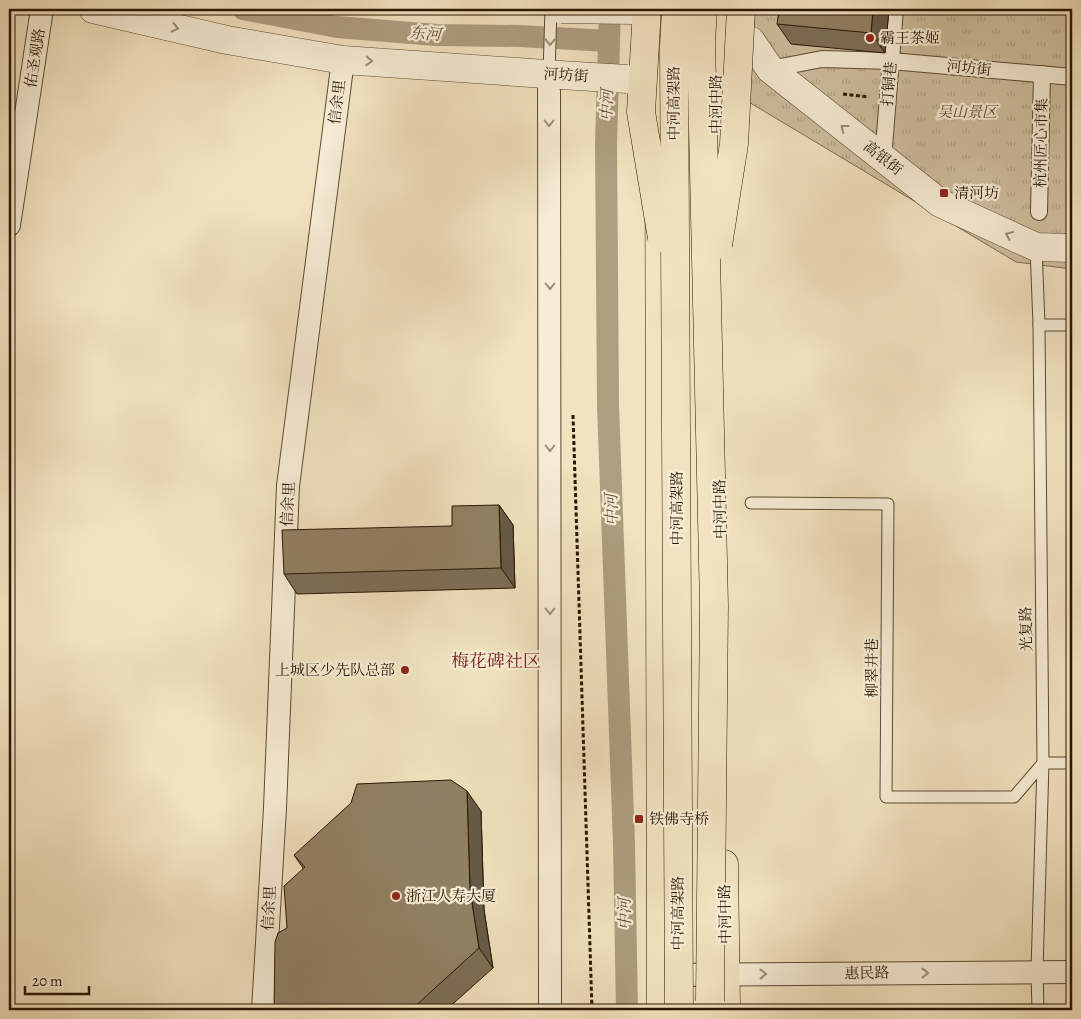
<svg xmlns="http://www.w3.org/2000/svg" width="1081" height="1019" font-family="Alegreya,'Noto Serif SC',serif">
  <defs>
    <pattern id="park-tufts" width="24" height="20" patternUnits="userSpaceOnUse" patternTransform="scale(1.25)"><rect width="24" height="20" fill="#cfc0a0"/><path d="M3 7l-1-3M5 7V3M7 7l1-3M15 17l-1-3M17 17v-4M19 17l1-3" fill="none" stroke="#b2a488"/></pattern>
  </defs>
  <rect width="100%" height="100%" fill="#f2e3c0"/>
  <filter id="stains"><feTurbulence type="fractalNoise" baseFrequency=".004" numOctaves="4"/><feColorMatrix values="0 0 0 0 .2 0 0 0 0 .09 0 0 0 0 .02 0 0 0 .5 -.17"/></filter>
  <radialGradient id="worn" r=".72"><stop offset=".6" stop-color="#630" stop-opacity="0"/><stop offset="1" stop-color="#630" stop-opacity=".3"/></radialGradient>
  <!-- park -->
  <polygon fill="url(#park-tufts)" stroke="#7b6c50" points="750,9 1072,9 1072,269 1016,262 737,95"/>
  <g fill="none" stroke-linecap="round" stroke-linejoin="round">
    <!-- canal -->
    <g stroke="#ad9e7f" stroke-width="22">
      <polyline points="243,9 337,27 436,35 520,36 609,41"/>
      <polyline points="610,9 606,144 608,405 624,844 627,1010"/>
    </g>
    <!-- service casing -->
    <g stroke="#5a4a31" stroke-width="13">
      <g id="service">
        <polyline points="549,74 551,9"/>
        <polyline points="1036,247 1039,325 1043,763 1037,971 1038,1010"/>
        <polyline points="1039,325 1072,325"/>
        <polyline points="751,503 888,504 886,797 1014,797 1043,763 1072,763"/>
      </g>
    </g>
    <!-- pedestrian casing -->
    <g stroke="#5a4a31" stroke-width="18">
      <g id="pedestrian">
        <polyline points="770,69 822,59 891,61 1072,77"/>
        <polyline points="883,159 895,9"/>
        <polyline points="1039,212 1042,74"/>
      </g>
    </g>
    <!-- minor casing -->
    <g stroke="#5a4a31" stroke-width="24">
      <g id="minor">
        <polyline points="549,75 550,1010"/>
        <polyline points="9,225 42,9"/>
        <polyline points="662,975 1072,972"/>
        <polyline points="263,1010 275,808 288,486 343,60"/>
      </g>
    </g>
    <!-- tertiary casing -->
    <g stroke="#5a4a31" stroke-width="29">
      <g id="tertiary">
        <polyline points="93,9 227,40 343,60 560,75"/>
        <polyline points="721,24 751,41 770,69 940,203 1036,247 1072,248"/>
      </g>
    </g>
    <!-- primary casing -->
    <g stroke="#271701" stroke-width="29">
      <g id="primary">
        <polyline points="716,116 716,79 719,9"/>
        <polyline points="724,864 726,1010"/>
        <polyline points="661,1010 659,80 662,9"/>
      </g>
    </g>
    <!-- path -->
    <g stroke="#271701" stroke-width="3" stroke-dasharray="4 2.5" stroke-linecap="butt">
      <polyline points="843,94 869,97"/>
      <polyline points="573,415 592,1010"/>
    </g>
    <!-- service -->
    <use href="#service" stroke="#f7edd6" stroke-width="11"/>
    <!-- pedestrian -->
    <use href="#pedestrian" stroke="#f7edd6" stroke-width="16"/>
    <!-- minor -->
    <use href="#minor" stroke="#f7edd6" stroke-width="22"/>
    <!-- tertiary -->
    <use href="#tertiary" stroke="#f7edd6" stroke-width="28"/>
    <!-- primary -->
    <use href="#primary" stroke="#f2e3c0" stroke-width="28"/>
    <!-- tertiary-bridge casing -->
    <g stroke="#5a4a31" stroke-width="29" stroke-linecap="butt">
      <g id="tertiary-bridge">
        <polyline points="561,9 633,10"/>
        <polyline points="560,75 627,79"/>
      </g>
    </g>
    <!-- trunk-bridge casing -->
    <g stroke="#271701" stroke-width="29" stroke-linecap="butt">
      <g id="trunk-bridge">
        <polyline points="647,9 641,112 662,238"/>
        <polyline points="676,9 674,46 679,1007"/>
        <polyline points="703,9 701,41 714,605 710,1001"/>
        <polyline points="718,245 734,144 741,9"/>
      </g>
    </g>
    <!-- tertiary-bridge -->
    <use href="#tertiary-bridge" stroke="#f7edd6" stroke-width="28"/>
    <!-- trunk-bridge -->
    <use href="#trunk-bridge" stroke="#f2e3c0" stroke-width="28"/>
  </g>
  <!-- wall -->
  <g fill="#7d6f56" stroke="#271701">
    <polygon points="889,9 885,53 791,44 777,24"/>
    <polygon points="499,505 513,525 515,588 297,594 284,574 452,526"/>
    <polygon points="481,811 484,910 493,968 446,1010 274,1010 287,928 303,868 294,855"/>
  </g>
  <!-- shaded-wall -->
  <g fill="#665a46" stroke="#271701">
    <polygon points="873,9 889,9 885,53 871,33"/>
    <polygon points="499,505 513,525 515,588 501,568"/>
    <polygon points="467,791 481,811 484,910 493,968 479,948 470,890"/>
  </g>
  <!-- building -->
  <g fill="#918164" stroke="#271701">
    <polygon points="779,9 873,9 871,33 777,24"/>
    <polygon points="499,505 501,568 284,574 282,530 452,526 452,506"/>
    <polygon points="451,780 467,791 470,890 479,948 411,1010 274,1010 275,942 278,933 287,928 284,886 305,867 294,855 351,803 357,784"/>
  </g>
  <!-- one-way arrows -->
  <defs><path id="oneway-chevron" d="M-2-3.5L2.5 0L-2 3.5" fill="none" stroke-width="1.6" stroke-linecap="round" stroke-linejoin="round" transform="scale(1.25)"/></defs>
  <g stroke="#998d76">
    <use href="#oneway-chevron" transform="translate(175 28) rotate(13)"/>
    <use href="#oneway-chevron" transform="translate(550 42) rotate(91)"/>
    <use href="#oneway-chevron" transform="translate(369 61) rotate(4)"/>
    <use href="#oneway-chevron" transform="translate(549 123) rotate(90)"/>
    <use href="#oneway-chevron" transform="translate(844 128) rotate(-142)"/>
    <use href="#oneway-chevron" transform="translate(1009 235) rotate(-156)"/>
    <use href="#oneway-chevron" transform="translate(550 286) rotate(90)"/>
    <use href="#oneway-chevron" transform="translate(550 448) rotate(90)"/>
    <use href="#oneway-chevron" transform="translate(550 611) rotate(90)"/>
    <use href="#oneway-chevron" transform="translate(925 973) rotate(-1)"/>
    <use href="#oneway-chevron" transform="translate(763 974) rotate(-1)"/>
  </g>
  <!-- markers -->
  <g fill="#8f2418" stroke="#f7edd6" stroke-width="2">
    <circle cx="870" cy="38" r="5"/>
    <rect x="939" y="188" width="10" height="10" rx="2.5"/>
    <circle cx="405" cy="670" r="5"/>
    <rect x="634" y="814" width="10" height="10" rx="2.5"/>
    <circle cx="396" cy="896" r="5"/>
  </g>
  <g text-anchor="middle" dominant-baseline="central" stroke-width="4.5" stroke-linejoin="round" paint-order="stroke">
    <!-- poi labels -->
    <g font-size="15" fill="#271701" stroke="#f7edd6" text-anchor="start">
      <text x="880" y="38">霸王茶姬</text>
      <text x="954" y="193">清河坊</text>
      <text x="395" y="670" text-anchor="end">上城区少先队总部</text>
      <text x="649" y="819">铁佛寺桥</text>
      <text x="406" y="896">浙江人寿大厦</text>
    </g>
    <!-- street labels -->
    <g font-size="15" fill="#271701" stroke="#f7edd6">
      <text transform="translate(35 58) rotate(-81)">佑圣观路</text>
      <text transform="translate(969 68) rotate(5)">河坊街</text>
      <text transform="translate(566 75) rotate(3)">河坊街</text>
      <text transform="translate(889 84) rotate(-85)">打铜巷</text>
      <text transform="translate(337 102) rotate(-83)">信余里</text>
      <text transform="translate(674 103) rotate(-90)">中河高架路</text>
      <text transform="translate(716 104) rotate(-90)">中河中路</text>
      <text transform="translate(1041 143) rotate(-89)">杭州匠心市集</text>
      <text transform="translate(883 158) rotate(38)">高银街</text>
      <text transform="translate(288 504) rotate(-87)">信余里</text>
      <text transform="translate(677 508) rotate(-90)">中河高架路</text>
      <text transform="translate(720 509) rotate(-91)">中河中路</text>
      <text transform="translate(1026 629) rotate(-91)">光复路</text>
      <text transform="translate(872 668) rotate(-90)">柳翠井巷</text>
      <text transform="translate(269 908) rotate(-87)">信余里</text>
      <text transform="translate(678 913) rotate(-90)">中河高架路</text>
      <text transform="translate(725 914) rotate(-91)">中河中路</text>
      <text transform="translate(867 973) rotate(-1)">惠民路</text>
    </g>
    <!-- park labels -->
    <g font-size="15" font-style="italic" fill="#594a31" stroke="#f7edd6">
      <text x="967" y="112">吴山景区</text>
    </g>
    <!-- water labels -->
    <g font-size="16" font-style="italic" fill="#5d4d33" stroke="#f7edd6">
      <text transform="translate(425 34) rotate(4)">东河</text>
      <text transform="translate(607 105) rotate(-88)">中河</text>
      <text transform="translate(612 510) rotate(-92)">中河</text>
      <text transform="translate(625 914) rotate(-91)">中河</text>
    </g>
    <!-- quarter labels -->
    <g font-size="18" fill="#7a1f14" stroke="#f7edd6">
      <text x="496" y="661">梅花碑社区</text>
    </g>
  </g>
  <!-- margin -->
  <rect width="1081" height="1019" fill="none" stroke="#f2e3c0" stroke-width="30"/>
  <rect x="10" y="10" width="1061" height="999" fill="none" stroke="#271701" stroke-width="2.5"/>
  <rect x="15" y="15" width="1051" height="989" fill="none" stroke="#271701"/>
  <!-- scale -->
  <path d="M25 986v8h64v-8" fill="none" stroke="#271701" stroke-width="2.5"/>
  <text x="32" y="986" font-size="15" fill="#271701" stroke="#f7edd6" stroke-width="4" paint-order="stroke">20 m</text>
  <rect width="100%" height="100%" filter="url(#stains)"/>
  <rect width="100%" height="100%" fill="url(#worn)"/>
</svg>
